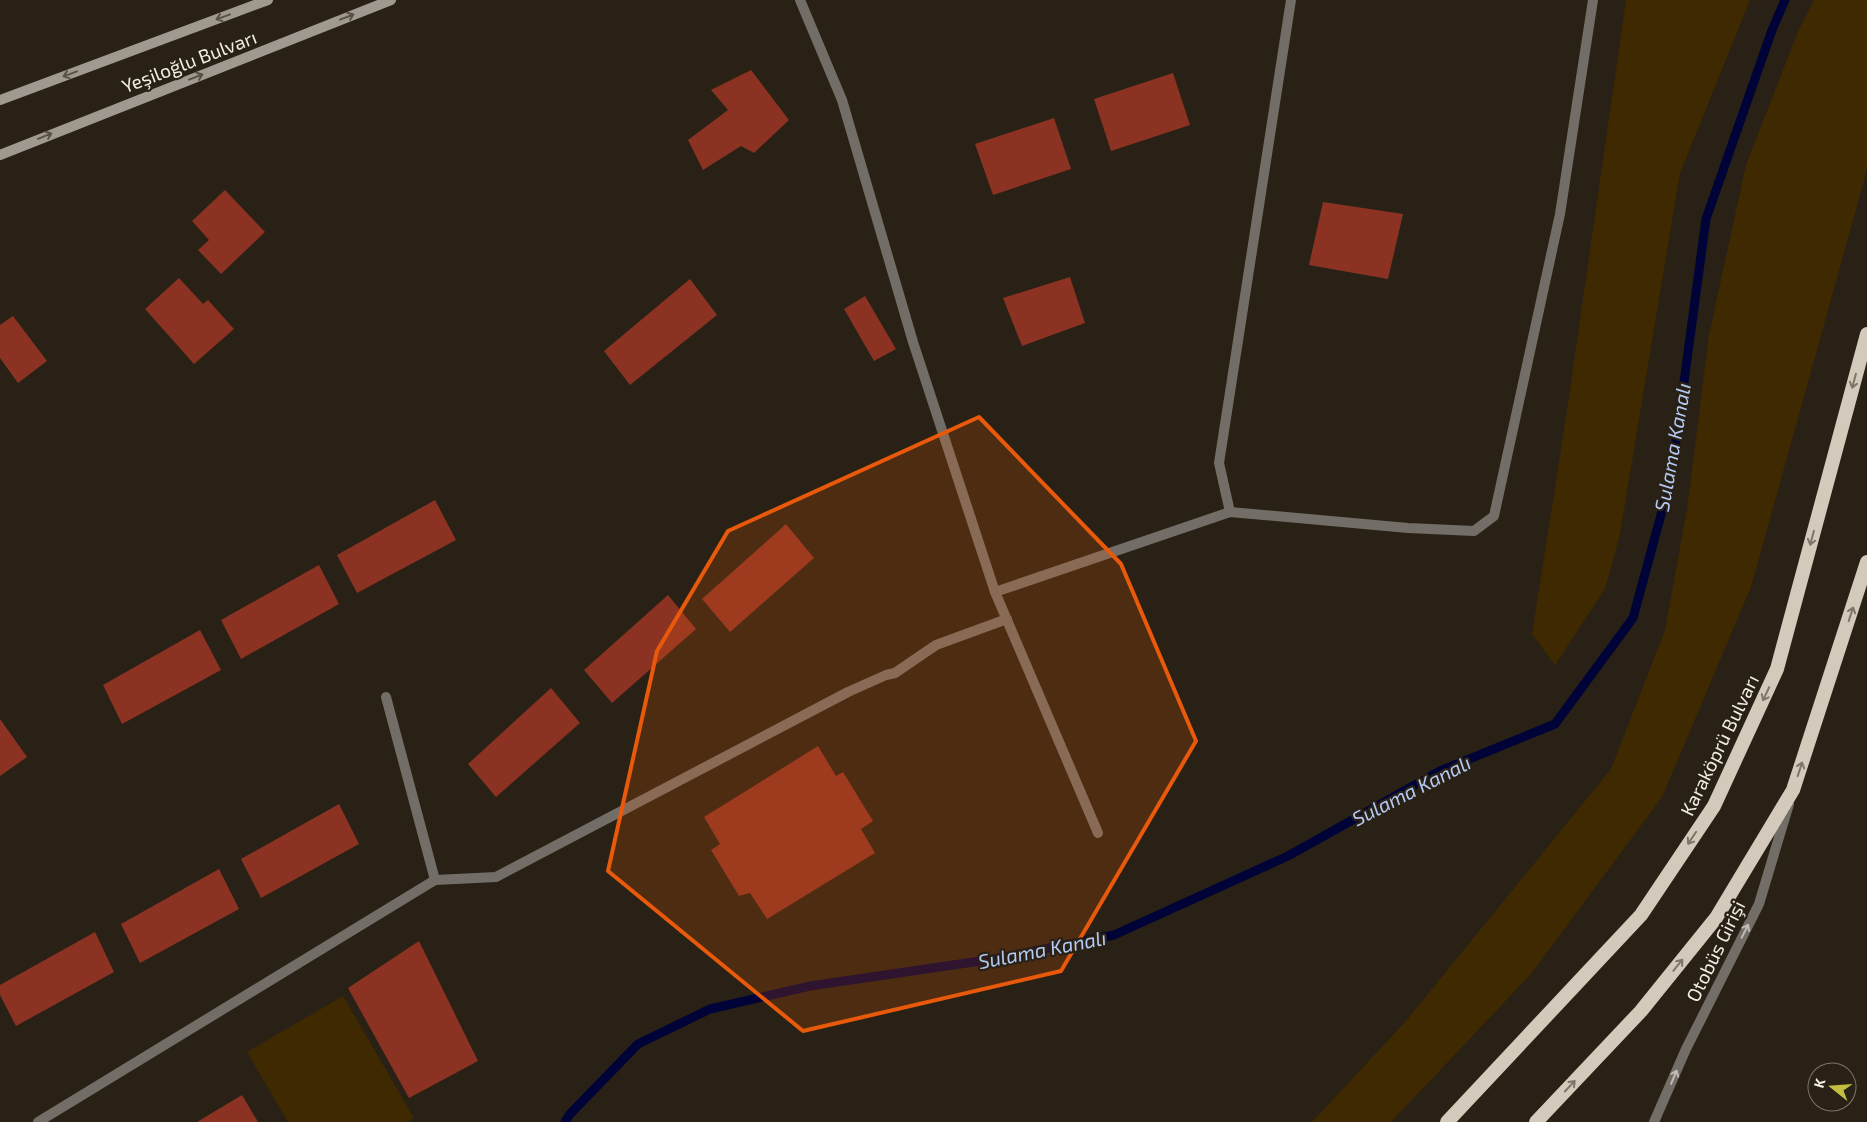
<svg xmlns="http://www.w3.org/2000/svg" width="1867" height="1122" font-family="'Exo 2',sans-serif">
  <rect width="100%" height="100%" fill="#292115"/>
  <!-- green -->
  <g fill="#3f2900">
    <polygon points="1626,0 1750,0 1680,173 1620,534 1605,589 1555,665 1532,634 1565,424"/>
    <polygon points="1814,0 1867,0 1867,170 1751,587 1662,797 1531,974 1391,1122 1312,1122 1406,1021 1611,769 1665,630 1687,509 1709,335 1746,165 1799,29"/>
    <polygon points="343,996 414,1118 408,1122 288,1122 247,1052"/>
  </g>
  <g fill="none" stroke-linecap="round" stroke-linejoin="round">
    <!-- stream -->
    <polyline stroke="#000338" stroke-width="9" points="565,1122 570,1114 638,1044 710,1009 810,986 994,959 1114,935 1288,856 1440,771 1555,724 1633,618 1671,478 1706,219 1772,30 1785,0"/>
  </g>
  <!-- building -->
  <g fill="#8c3222">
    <polygon points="751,70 789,120 754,153 741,146 703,170 688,140 728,110 711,90"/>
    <polygon points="1173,73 1190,125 1111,151 1094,99"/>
    <polygon points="1054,118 1071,169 993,195 975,144"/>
    <polygon points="225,190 265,232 221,274 198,250 209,240 192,221"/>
    <polygon points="1323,202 1403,214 1388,279 1309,265"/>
    <polygon points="1070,277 1085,323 1022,346 1003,298"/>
    <polygon points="179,278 203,304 208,300 234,329 194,364 145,309"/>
    <polygon points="690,279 717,315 630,385 604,351"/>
    <polygon points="865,296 896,349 874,361 844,309"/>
    <polygon points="13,316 47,361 18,383 0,358 0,325"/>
    <polygon points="435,500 456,540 357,593 337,555"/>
    <polygon points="786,524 814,558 730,632 702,599"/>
    <polygon points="319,565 339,604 241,659 221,620"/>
    <polygon points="668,595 696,629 612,703 584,670"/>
    <polygon points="200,630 221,670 122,724 103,685"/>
    <polygon points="551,688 580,723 496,797 468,764"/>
    <polygon points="0,719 27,757 0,776"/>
    <polygon points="818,746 836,776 843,772 873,821 861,829 875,853 767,919 750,893 739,896 711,850 720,844 704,817"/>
    <polygon points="339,804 359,844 261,898 241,859"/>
    <polygon points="219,869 239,909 140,963 121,924"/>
    <polygon points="95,932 114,972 16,1026 0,995 0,985"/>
    <polygon points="419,941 478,1061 409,1098 348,988"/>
    <polygon points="242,1095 258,1122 197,1122"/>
  </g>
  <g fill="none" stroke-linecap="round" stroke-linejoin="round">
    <!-- minor -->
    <g stroke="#726e67" stroke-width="10">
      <polyline points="800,0 842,100 913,342 995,592 1098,833"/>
      <polyline points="1230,512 1219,463 1291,0"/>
      <polyline points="995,592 1230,512 1408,528 1474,531 1494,516 1560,214 1593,0"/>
      <polyline points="386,697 435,880"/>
      <polyline points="38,1122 435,880 496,877 848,692 886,675 895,673 936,645 1007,619"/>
      <polyline points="1654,1122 1686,1049 1759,904 1789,804"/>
    </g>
    <!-- secondary -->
    <g stroke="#a0998f" stroke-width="10">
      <polyline points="0,100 268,0"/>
      <polyline points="0,155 391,0"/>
    </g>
    <!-- trunk -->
    <g stroke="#d4cabb" stroke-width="14">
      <polyline points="1447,1122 1641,915 1714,806 1777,669 1867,334"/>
      <polyline points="1536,1122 1641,1011 1716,918 1793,790 1867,562"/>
    </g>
  </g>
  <!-- one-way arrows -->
  <defs><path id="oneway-shaft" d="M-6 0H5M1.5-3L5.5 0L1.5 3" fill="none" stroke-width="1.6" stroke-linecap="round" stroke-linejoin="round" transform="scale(1.25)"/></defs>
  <g stroke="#595146">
    <use href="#oneway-shaft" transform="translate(223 17) rotate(160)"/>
    <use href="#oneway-shaft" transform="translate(347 17) rotate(-21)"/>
    <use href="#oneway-shaft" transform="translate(70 74) rotate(160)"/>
    <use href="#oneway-shaft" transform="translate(196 77) rotate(-21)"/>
    <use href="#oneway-shaft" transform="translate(45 136) rotate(-22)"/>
  </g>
  <g stroke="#7e7668">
    <use href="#oneway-shaft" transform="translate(1854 381) rotate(105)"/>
    <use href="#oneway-shaft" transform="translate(1812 538) rotate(105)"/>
    <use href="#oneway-shaft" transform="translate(1851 614) rotate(-72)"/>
    <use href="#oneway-shaft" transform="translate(1766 694) rotate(115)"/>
    <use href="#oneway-shaft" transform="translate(1800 769) rotate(-72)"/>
    <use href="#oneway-shaft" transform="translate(1692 838) rotate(124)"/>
    <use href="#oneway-shaft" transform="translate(1678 965) rotate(-51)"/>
    <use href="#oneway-shaft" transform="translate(1570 1086) rotate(-47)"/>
  </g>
  <g stroke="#bfbab3">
    <use href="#oneway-shaft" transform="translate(1745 931) rotate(-63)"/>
    <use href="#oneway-shaft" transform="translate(1674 1077) rotate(-67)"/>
  </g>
  <!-- marked area -->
  <path fill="#e8590c" fill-opacity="0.2" stroke="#e8590c" stroke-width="4" stroke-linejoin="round" d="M979,417L1121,564L1196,741L1061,971L803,1031L608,871L657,651L728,531Z"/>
  <g text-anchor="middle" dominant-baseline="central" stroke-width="4.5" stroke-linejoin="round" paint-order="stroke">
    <!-- street labels -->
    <g font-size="19" fill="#f2ede5" stroke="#292115">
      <text transform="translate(189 61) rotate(-21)">Yeşiloğlu Bulvarı</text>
      <text transform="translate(1719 745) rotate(-64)">Karaköprü Bulvarı</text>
      <text transform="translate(1715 951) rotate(-64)">Otobüs Girişi</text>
    </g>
    <!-- water labels -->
    <g font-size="20" font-style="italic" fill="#b4caf3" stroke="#292115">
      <text transform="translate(1672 447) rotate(-80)">Sulama Kanalı</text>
      <text transform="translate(1411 790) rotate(-27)">Sulama Kanalı</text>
      <text transform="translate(1042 949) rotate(-11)">Sulama Kanalı</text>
    </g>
  </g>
  <!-- north arrow -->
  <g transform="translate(1832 1087) rotate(287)"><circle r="24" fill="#292115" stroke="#797368"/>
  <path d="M0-4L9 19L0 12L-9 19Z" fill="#c1be40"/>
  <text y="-8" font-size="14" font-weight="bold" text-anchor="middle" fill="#f2ede5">K</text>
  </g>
</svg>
